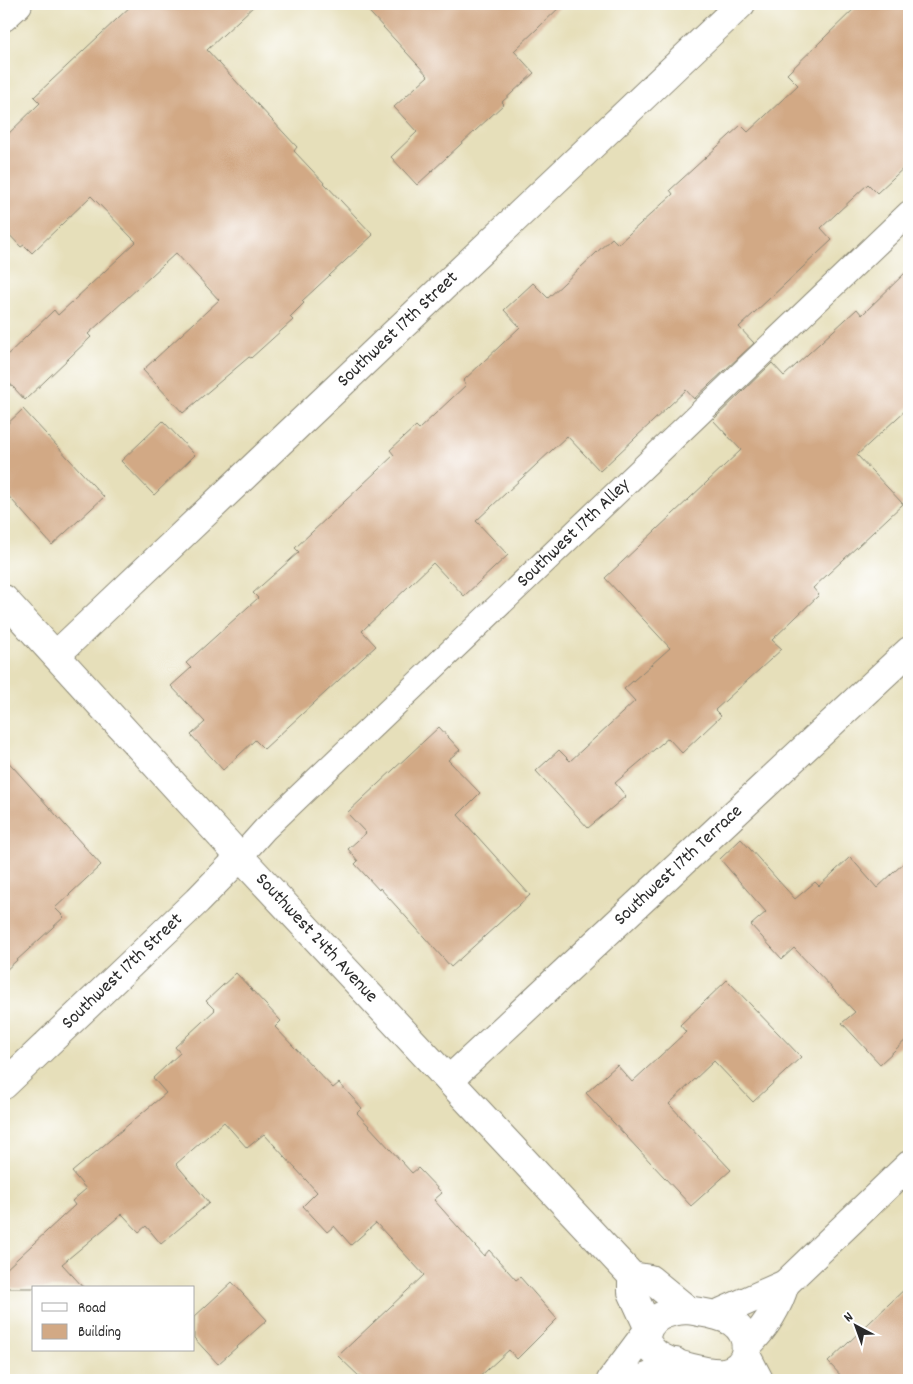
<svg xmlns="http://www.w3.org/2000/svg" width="913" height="1384" font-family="Dekko,sans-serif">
  <rect width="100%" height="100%" fill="#fff"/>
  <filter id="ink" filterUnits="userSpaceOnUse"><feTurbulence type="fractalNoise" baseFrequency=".02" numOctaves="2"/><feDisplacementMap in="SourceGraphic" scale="10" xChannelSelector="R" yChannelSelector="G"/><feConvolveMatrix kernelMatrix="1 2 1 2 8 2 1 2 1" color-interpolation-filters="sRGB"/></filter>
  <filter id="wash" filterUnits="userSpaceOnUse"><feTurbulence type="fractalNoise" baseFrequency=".0096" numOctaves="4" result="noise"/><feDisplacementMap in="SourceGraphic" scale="20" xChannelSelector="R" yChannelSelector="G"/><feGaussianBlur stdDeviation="1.12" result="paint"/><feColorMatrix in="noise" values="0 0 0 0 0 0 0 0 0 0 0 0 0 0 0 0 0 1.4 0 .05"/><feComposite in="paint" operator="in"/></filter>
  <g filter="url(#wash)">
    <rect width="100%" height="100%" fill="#e6dfba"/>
    <g id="blocks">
      <!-- building -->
      <g fill="#d2a985">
        <polygon points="133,4 256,4 207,50 297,147 294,151 373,235 302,301 304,303 290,317 293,320 251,358 249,357 183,413 143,370 219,300 176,253 88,334 91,337 25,400 4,377 4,358 54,310 58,315 136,242 91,196 32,253 24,245 21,247 4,229 4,138 40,103 34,97"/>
        <polygon points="362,4 563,4 514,51 534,73 502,102 504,104 417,185 391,157 417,132 394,107 428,76"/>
        <polygon points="859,4 909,4 909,163 877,193 868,184 821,228 832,240 739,327 754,343 694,399 686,390 600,471 567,436 476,521 508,555 464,596 433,563 362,631 376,646 264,749 255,740 223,770 191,735 205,722 171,686 191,668 186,663 258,598 253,593 299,552 295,548 394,455 390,450 416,426 419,429 466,385 463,381 520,327 504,310 533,283 548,298 612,238 618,244 673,194 670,190 741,125 748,132 798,85 787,74"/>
        <polygon points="909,269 909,407 857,455 903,504 813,588 819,595 772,640 782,649 715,710 721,716 682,753 668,738 615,783 626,796 588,828 536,771 559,750 570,761 635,701 624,689 670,648 605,578 741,450 713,420 772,363 784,376 857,309 862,315"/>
        <polygon points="23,409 104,497 52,545 4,491 4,427"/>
        <polygon points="163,421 195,455 154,495 121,461"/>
        <polygon points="439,727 460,750 448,760 480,793 458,815 530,895 451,967 380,888 379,890 355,864 358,861 348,849 366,833 347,813"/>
        <polygon points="4,757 101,865 55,908 64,917 4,972"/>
        <polygon points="741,839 795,899 815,882 819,886 850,857 877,888 909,858 909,1037 880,1064 842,1023 855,1012 794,948 782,959 751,925 766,912 720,859"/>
        <polygon points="236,973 281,1021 275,1027 333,1088 339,1083 362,1108 357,1113 412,1173 418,1168 442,1193 434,1200 484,1256 489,1250 516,1280 520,1277 557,1319 517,1359 509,1350 476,1380 363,1380 338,1356 424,1275 376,1223 351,1245 334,1226 327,1232 303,1206 317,1192 264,1134 247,1148 224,1122 176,1164 209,1203 161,1244 146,1226 139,1232 122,1214 62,1264 84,1288 4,1288 4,1271 75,1205 72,1201 86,1189 72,1172 166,1093 153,1078 180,1053 175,1047 215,1010 206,1001"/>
        <polygon points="727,980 801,1057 753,1102 714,1061 669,1104 731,1170 691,1206 586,1093 617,1065 632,1082 686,1032 680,1025"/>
        <polygon points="232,1282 267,1320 218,1364 194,1338 194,1317"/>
        <polygon points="909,1285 909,1380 845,1380 828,1362"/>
      </g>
    </g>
  </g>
  <g filter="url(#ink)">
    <use href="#blocks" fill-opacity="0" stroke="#888572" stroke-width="1"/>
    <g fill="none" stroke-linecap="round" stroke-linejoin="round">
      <!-- lane casing -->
      <g stroke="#888572" stroke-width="26">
        <g id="lane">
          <path id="s1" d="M240,857L265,829L909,213"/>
        </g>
      </g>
      <!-- street casing -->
      <g stroke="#888572" stroke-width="30">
        <g id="street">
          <polyline points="4,17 18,4"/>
          <path id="s2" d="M4,599L240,857L632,1276L650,1279L688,1310"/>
          <path id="s3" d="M56,655L741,4"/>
          <path id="s4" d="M449,1080L909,651"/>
          <path id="s5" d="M4,1085L197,901L240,857"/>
          <polyline points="632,1276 632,1292 648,1327"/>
          <path d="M688,1310C703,1313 720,1314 732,1322C752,1336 751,1367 724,1372C709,1374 671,1364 658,1355C653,1352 649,1346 646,1341C645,1317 668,1311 688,1310Z"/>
          <polyline points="715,1315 785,1284 909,1165"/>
          <path d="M747,1346C764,1329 778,1308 785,1284"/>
          <polyline points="746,1355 759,1380"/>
          <polyline points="611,1380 646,1333"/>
          <polyline points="639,1380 656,1374 675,1362"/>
        </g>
      </g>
      <!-- lane -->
      <use href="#lane" stroke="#fff" stroke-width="24"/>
      <!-- street -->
      <use href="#street" stroke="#fff" stroke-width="28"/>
    </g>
  </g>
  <g text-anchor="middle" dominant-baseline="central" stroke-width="4" stroke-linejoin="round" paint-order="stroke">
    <!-- street labels -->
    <g font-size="19" fill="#2b2b2b" stroke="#fff">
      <text stroke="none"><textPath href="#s3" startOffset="472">Southwest 17th Street</textPath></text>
      <text stroke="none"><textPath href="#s1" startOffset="465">Southwest 17th Alley</textPath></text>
      <text stroke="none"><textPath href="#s4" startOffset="314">Southwest 17th Terrace</textPath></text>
      <text stroke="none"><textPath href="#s2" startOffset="461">Southwest 24th Avenue</textPath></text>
      <text stroke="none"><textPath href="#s5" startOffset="164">Southwest 17th Street</textPath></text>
    </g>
  </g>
  <!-- margin -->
  <rect width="913" height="1384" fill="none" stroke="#fff" stroke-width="20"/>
  <!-- legend -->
  <rect x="32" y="1286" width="162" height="65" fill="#ffffff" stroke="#aaaaaa"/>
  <rect x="42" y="1303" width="25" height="8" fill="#ffffff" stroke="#aaaaaa"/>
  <text x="78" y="1312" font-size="15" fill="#2b2b2b">Road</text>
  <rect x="42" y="1324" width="25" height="15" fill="#d2a985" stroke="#aaaaaa"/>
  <text x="78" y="1336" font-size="15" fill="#2b2b2b">Building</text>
  <!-- north arrow -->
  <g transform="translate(856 1326) rotate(319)" stroke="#ffffff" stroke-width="4" paint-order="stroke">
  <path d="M0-4L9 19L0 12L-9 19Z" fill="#2b2b2b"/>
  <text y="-8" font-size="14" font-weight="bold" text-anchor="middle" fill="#2b2b2b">N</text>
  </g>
</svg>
